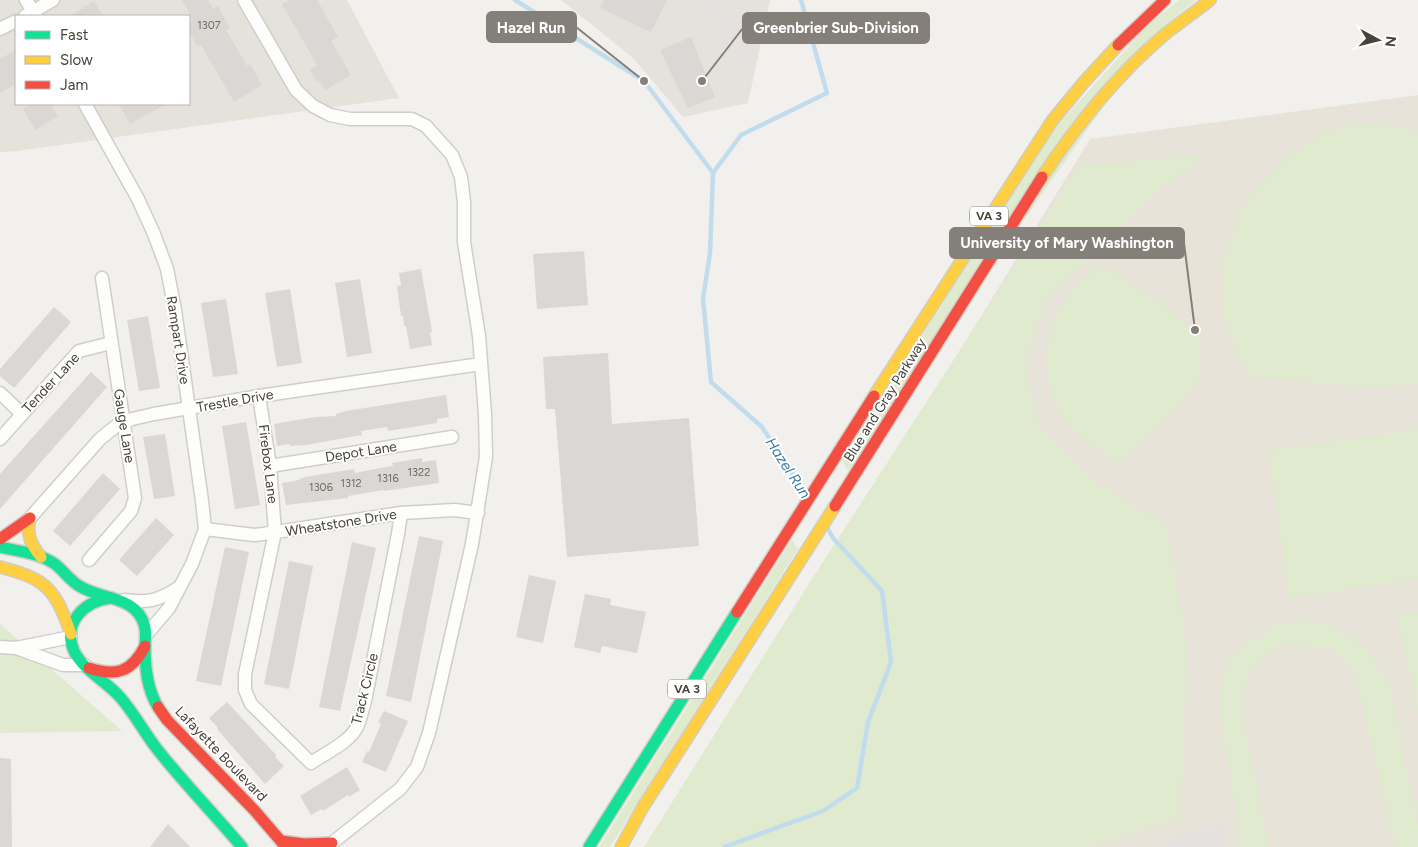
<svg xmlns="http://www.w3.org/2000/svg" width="1418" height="847" font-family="Figtree,sans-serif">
  <rect width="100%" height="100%" fill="#f2f0ed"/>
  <!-- residential -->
  <g fill="#e5e2db" fill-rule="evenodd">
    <path d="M0,0H347L399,98L17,151L0,152ZM16,16H189V104H16Z"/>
    <polygon points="561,0 770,0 748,103 683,117 633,58"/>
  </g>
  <!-- education -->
  <polygon fill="#e8e3d9" points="1418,95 1418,847 889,847 855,521 1090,139"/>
  <!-- green -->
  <g fill="#e0eacf">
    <polygon points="1179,0 1196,0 1155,33 848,471 842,460 1055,128 1149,24"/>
    <polygon points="1357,124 1397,126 1418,134 1418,384 1371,387 1251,377 1235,348 1223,312 1222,268 1239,214 1252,194 1285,160 1320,134"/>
    <polygon points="1206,155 1155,193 1046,300 1024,363 1038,425 1092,480 1167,526 1187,646 1181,818 1089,847 644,847 810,582 1079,166"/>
    <path d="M1102,265L1161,303L1199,337L1202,376L1169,416L1118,462C1100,451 1083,441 1069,425C1037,389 1042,329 1071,293C1079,283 1092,274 1102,265Z"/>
    <polygon points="1418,429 1418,579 1289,598 1269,451"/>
    <polygon points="792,540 798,549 610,847 599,847"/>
    <polygon points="1418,611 1418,716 1397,614"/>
    <polygon points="1304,620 1330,625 1355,640 1369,653 1389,682 1418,827 1418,847 1395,847 1354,668 1333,650 1309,646 1283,645 1266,655 1250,672 1240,702 1270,847 1242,847 1219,706 1223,675 1235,653 1258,637 1276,625"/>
    <polygon points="0,624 122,731 0,733"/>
  </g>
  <!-- parking -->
  <g fill="#e4e1de">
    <polygon points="696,0 724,0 733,7 735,16 747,16 759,51 752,56 753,67 731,75 701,6"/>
    <polygon points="1221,825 1225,847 1163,847 1166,838"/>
  </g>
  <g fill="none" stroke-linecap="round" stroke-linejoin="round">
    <!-- stream -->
    <g stroke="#c0dced" stroke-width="4.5">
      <polyline points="515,0 644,81 713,173 710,253 703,299 711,382 762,427 805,493"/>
      <polyline points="713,173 741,135 827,93 801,0"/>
      <polyline points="724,847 823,811 857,788 868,722 891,662 882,591 833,538 828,529"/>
    </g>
  </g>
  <!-- building -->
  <g fill="#dad7d4">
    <polygon points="182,0 208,0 213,9 218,6 230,28 226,30 247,66 250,64 262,85 234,102 201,45 197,46 189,31 189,23 193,20"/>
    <polygon points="290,0 317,0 338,37 331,41 351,75 325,90 319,80 317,82 310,70 317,65 282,4"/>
    <polygon points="604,0 667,0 651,32 600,8"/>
    <polygon points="94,1 103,16 70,16"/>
    <polygon points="691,37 715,97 688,108 660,50"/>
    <polygon points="16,50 16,84 0,93 0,59"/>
    <polygon points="32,104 51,104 58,116 35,130 23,109"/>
    <polygon points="119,104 166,104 130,124"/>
    <polygon points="584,251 588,305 537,309 533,254"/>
    <polygon points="421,269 432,332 430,333 432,345 410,349 406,326 404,326 403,316 401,316 397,286 401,285 399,273"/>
    <polygon points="360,279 372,353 347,357 335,283"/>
    <polygon points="290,289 302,363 277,367 265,293"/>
    <polygon points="226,299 238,374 213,377 201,303"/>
    <polygon points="54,307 71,322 14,388 0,376 0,369"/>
    <polygon points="148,316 160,388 139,391 127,320"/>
    <polygon points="608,353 612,424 689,418 699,546 567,557 555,409 546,409 543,357"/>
    <polygon points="91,372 107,387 0,509 0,474"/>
    <polygon points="446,395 449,417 437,419 437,423 388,431 387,427 361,431 362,435 300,446 300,445 290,446 290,444 277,446 274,424 315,417 336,416 336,414 346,411"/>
    <polygon points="246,422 260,505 235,509 222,426"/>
    <polygon points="165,434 175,496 154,499 143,437"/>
    <polygon points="422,458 422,462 436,460 439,483 384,491 383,490 348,496 348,498 286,505 282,483 295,481 305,477 354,469 355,473 380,468 393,466 392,463"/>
    <polygon points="103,473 120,489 70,546 53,531"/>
    <polygon points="156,518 174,535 137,576 119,560"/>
    <polygon points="419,536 443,541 411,702 386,696"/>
    <polygon points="352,542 376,548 340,711 319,707"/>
    <polygon points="225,547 249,552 221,686 196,681"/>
    <polygon points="289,561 313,566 289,689 264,684"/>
    <polygon points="529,575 556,581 543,643 516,637"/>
    <polygon points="585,594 611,599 610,605 646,612 637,653 602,646 600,653 574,647"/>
    <polygon points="227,702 277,756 275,757 284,766 265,784 217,729 218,728 209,718"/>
    <polygon points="384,711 408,721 386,772 362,762 367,751 369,752 381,724 378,722"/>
    <polygon points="0,758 11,759 12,847 0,847"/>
    <polygon points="347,767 360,790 349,797 348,795 323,811 322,809 311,815 300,796"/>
    <polygon points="168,824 190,847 150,847"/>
  </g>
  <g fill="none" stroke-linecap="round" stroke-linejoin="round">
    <!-- street casing -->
    <g stroke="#d0cecb" stroke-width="15">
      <g id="street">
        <polyline points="26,0 36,16"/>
        <polyline points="244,0 296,90 313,106 330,115 350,119 412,119 426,126 452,155 461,177 464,202 464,242 479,336 485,414 486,457 472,544 429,733 417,767 400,789 327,847"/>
        <polyline points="25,16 53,0"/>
        <polyline points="0,29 16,21"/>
        <polyline points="85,104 138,199 154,234 167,269 175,310 202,501 205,529 192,564 169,608 146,635"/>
        <polyline points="0,393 22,414"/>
        <path d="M259,396L270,466L275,532L245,674V690L251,704L311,763C324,754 350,742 357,727C361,719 362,710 365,701L398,534L401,513"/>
        <polyline points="0,439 79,351 111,343"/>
        <polyline points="270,466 452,437"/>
        <polyline points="30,518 100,439 116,426 132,419 154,414 259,396 481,364"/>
        <polyline points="205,529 254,535 263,534 401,513 455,510 478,513"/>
        <polyline points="89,560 131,511 135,498 102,278"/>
        <path d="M124,600C147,603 158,601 178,588"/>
        <polyline points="0,647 16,648 71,637"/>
        <polyline points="19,649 63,665 85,665"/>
      </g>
    </g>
    <!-- fast casing -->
    <g stroke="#d0cdc4" stroke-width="14">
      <g id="fast">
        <path d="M0,547C18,551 39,553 55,564C64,571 71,582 81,587C103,600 135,596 144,624C147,632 145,640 145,647C145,668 147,689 158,707"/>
        <path d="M111,598C84,601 62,623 74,651C83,670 106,681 120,697C134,713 144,732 157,749C184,783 214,814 242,847"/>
        <polyline points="589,847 737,612"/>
      </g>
    </g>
    <!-- slow casing -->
    <g stroke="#d0cdc4" stroke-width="14">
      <g id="slow">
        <path d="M1042,177C1076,126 1117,75 1164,35C1179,23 1195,12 1210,0"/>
        <polyline points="874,396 1052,121 1084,82 1118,45"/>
        <path d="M30,518C26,534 31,545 41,557"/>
        <path d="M0,567C47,579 55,589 71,634"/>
        <polyline points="621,847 643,807 835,506"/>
      </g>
    </g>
    <!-- jam casing -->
    <g stroke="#d0cdc4" stroke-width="14">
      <g id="jam">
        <polyline points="1118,45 1165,0"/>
        <polyline points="835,506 1042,177"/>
        <polyline points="0,539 30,518"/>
        <polyline points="737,612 874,396"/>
        <path d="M89,668C116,677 132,672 145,646"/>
        <polyline points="158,707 167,720 255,811 286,847"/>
        <polyline points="281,841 304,844 332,843"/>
      </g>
    </g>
    <!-- street -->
    <use href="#street" stroke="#fdfdfc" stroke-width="12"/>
    <!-- fast -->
    <use href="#fast" stroke="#16e098" stroke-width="11"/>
    <!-- slow -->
    <use href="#slow" stroke="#ffcf43" stroke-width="11"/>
    <!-- jam -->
    <use href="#jam" stroke="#f24e42" stroke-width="11"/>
  </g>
  <g text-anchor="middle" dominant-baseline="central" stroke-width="4" stroke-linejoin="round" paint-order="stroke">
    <!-- number labels -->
    <g font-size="11" fill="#6e6961">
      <text x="209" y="25">1307</text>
      <text x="419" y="472">1322</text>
      <text x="388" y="478">1316</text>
      <text x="351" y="483">1312</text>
      <text x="321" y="487">1306</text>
    </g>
    <!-- shield labels -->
    <g fill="#fff" stroke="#7f7b74" stroke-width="1">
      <rect x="970" y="206.5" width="38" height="19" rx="4"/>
      <rect x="668" y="679.5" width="38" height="19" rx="4"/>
    </g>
    <g font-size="12" font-weight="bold" fill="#484239">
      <text x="989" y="216">VA 3</text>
      <text x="687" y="689">VA 3</text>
    </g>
    <!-- street labels -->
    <g font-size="14" fill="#484239" stroke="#fff">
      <text transform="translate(178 340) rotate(81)">Rampart Drive</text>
      <text transform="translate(51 383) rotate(-47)">Tender Lane</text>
      <text transform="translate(885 400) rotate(-58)">Blue and Gray Parkway</text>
      <text transform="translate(235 401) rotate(-10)">Trestle Drive</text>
      <text transform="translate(124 426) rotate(81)">Gauge Lane</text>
      <text transform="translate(361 452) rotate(-9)">Depot Lane</text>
      <text transform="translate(268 464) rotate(83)">Firebox Lane</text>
      <text transform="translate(341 523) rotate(-9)">Wheatstone Drive</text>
      <text transform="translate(365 689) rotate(-76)">Track Circle</text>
      <text transform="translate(221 754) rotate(46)">Lafayette Boulevard</text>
    </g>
    <!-- water labels -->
    <g font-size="15" font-style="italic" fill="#357ba7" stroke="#fff">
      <text transform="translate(788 468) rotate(57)">Hazel Run</text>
    </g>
  </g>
  <!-- callouts -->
  <path fill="none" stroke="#847f78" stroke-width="2" d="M644 81L576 27M702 81L743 28M1195 330L1184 243"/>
  <g fill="#847f78" stroke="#fff" stroke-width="2">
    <circle cx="644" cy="81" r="5"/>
    <circle cx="702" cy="81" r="5"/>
    <circle cx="1195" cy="330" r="5"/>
  </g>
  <g fill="#847f78" stroke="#847f78" stroke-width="2">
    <rect x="487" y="12" width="89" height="30" rx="5"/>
    <rect x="743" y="13" width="186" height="30" rx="5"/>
    <rect x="950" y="228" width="234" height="30" rx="5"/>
  </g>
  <g font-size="15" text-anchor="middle" font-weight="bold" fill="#fff">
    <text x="531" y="33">Hazel Run</text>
    <text x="836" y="33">Greenbrier Sub-Division</text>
    <text x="1067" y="248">University of Mary Washington</text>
  </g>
  <!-- legend -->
  <rect x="15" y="15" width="175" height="90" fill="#ffffff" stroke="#b6b3b0"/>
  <rect x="25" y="31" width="25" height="8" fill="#16e098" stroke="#b6b3b0"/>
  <text x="60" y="40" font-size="15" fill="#484239">Fast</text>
  <rect x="25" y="56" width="25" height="8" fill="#ffcf43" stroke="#b6b3b0"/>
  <text x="60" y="65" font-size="15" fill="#484239">Slow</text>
  <rect x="25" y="81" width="25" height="8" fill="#f24e42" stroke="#b6b3b0"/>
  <text x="60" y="90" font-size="15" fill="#484239">Jam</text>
  <!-- north arrow -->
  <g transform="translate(1378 40) rotate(97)" stroke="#ffffff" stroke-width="4" paint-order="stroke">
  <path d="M0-4L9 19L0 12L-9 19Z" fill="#484239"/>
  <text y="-8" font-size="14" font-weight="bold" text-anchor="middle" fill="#484239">N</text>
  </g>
</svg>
